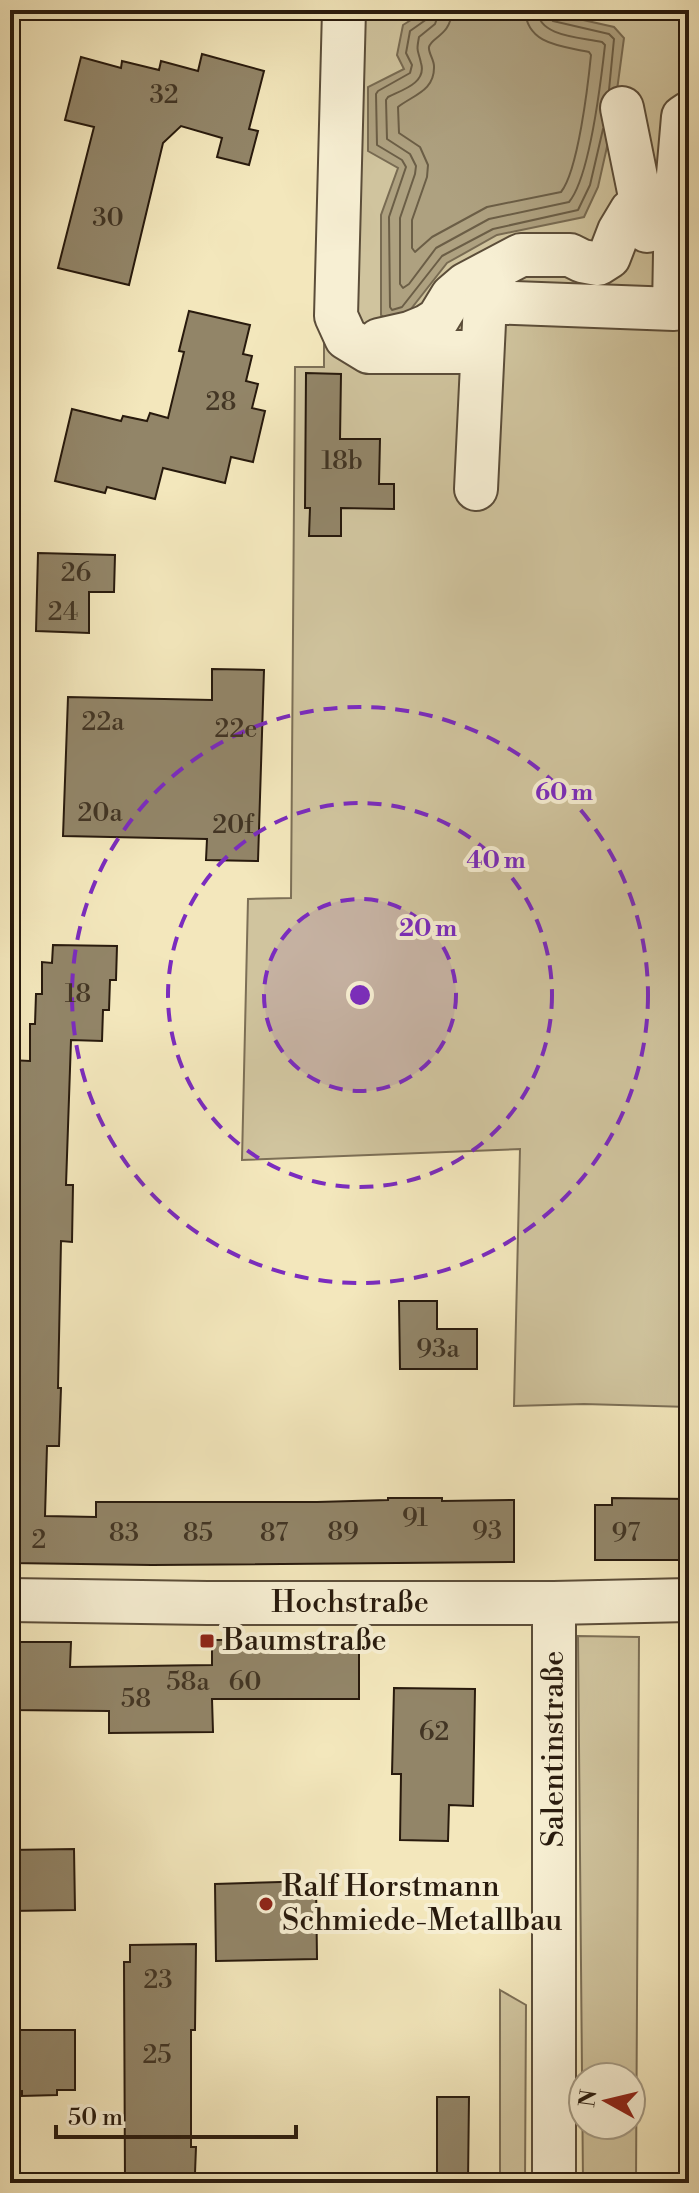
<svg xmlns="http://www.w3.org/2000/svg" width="699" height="2193" font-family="'Libre Bodoni',serif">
  <rect width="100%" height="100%" fill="#f3e7bc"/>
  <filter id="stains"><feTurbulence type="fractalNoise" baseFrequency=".0025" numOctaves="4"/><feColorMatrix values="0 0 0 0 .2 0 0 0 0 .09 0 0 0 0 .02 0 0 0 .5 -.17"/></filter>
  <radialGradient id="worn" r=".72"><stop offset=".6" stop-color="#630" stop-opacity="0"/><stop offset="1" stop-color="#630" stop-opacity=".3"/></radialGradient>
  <!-- green -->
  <g fill="#d0c49e" stroke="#7c6f56" stroke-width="2" fill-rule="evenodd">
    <polygon points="324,10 689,10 689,1407 584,1404 514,1406 520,1149 242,1160 248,899 291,898 295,367 324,367"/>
    <path d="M578,1636L639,1637L636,2183H583ZM583,2077H631V2125H583Z"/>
    <polygon points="500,1990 526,2005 525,2183 500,2183"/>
  </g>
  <!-- water -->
  <polygon fill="#aea180" stroke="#786b52" stroke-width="2" points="427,10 539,10 614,27 624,38 613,120 598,187 584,217 497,235 447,263 407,314 390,322 381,315 381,215 398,168 368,151 368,87 404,69 397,55 403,25"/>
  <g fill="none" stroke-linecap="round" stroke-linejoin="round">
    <!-- shore -->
    <g stroke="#6b5e46" stroke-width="2">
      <polyline points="429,10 427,19 410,31 406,53 412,65 410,73 378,91 376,94 377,145 402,160 406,167 389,217 390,307 392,310 402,307 442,256 493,229 578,210 590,185 603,129"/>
      <path d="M440,10L435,24L419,37C416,53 418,49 421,63C427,83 402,90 388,97L386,100L387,139L410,154L416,166L415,174L400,218V284L403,288L409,284L436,248L489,219L569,202C590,177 601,81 605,45L602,42C580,37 539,37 537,10"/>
      <path d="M452,10C451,36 431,37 429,47C428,52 434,60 434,66C435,91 413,95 398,107L399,133L420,147L428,165L427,177L412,220V248L415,252L432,237L487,207L561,192C578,171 588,85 591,55L589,52C562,46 527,45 525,10"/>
      <polyline points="548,10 548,16 553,21 609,34 614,39 609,90"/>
    </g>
  </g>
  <!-- building -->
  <g fill="#928568" stroke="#281a0d" stroke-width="2">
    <polygon points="202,54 264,71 249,129 258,131 249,165 217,157 222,138 181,126 163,143 129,285 58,268 94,127 65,120 81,57 121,68 122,61 159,70 161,61 198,71"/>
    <polygon points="189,311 250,325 243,354 252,356 246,381 258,384 252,408 265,411 253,462 231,457 225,483 163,468 155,499 107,487 105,493 55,481 72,409 121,421 123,416 147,421 150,413 168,418 184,352 179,351"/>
    <polygon points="306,373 341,374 340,439 380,439 379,484 394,484 394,509 341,508 341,536 309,536 310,508 305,508"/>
    <polygon points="38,553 115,555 114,592 89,592 89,633 36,631"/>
    <polygon points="212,669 264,670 258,861 206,860 207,839 63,836 68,697 212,700"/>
    <polygon points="53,945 117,946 116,980 110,980 109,1010 103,1010 102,1041 71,1040 66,1185 73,1185 72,1242 61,1241 58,1388 61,1388 59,1446 47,1446 45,1516 96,1517 96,1502 317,1502 388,1500 388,1498 442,1498 442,1501 514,1500 514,1562 152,1565 10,1563 10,1060 30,1061 30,1024 35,1024 36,994 42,994 42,962 52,963"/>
    <polygon points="399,1301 437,1301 437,1329 477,1329 477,1369 400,1369"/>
    <polygon points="612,1498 689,1499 689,1560 595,1560 595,1505 612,1505"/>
    <polygon points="212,1640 359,1640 359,1699 212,1699 213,1732 109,1733 109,1711 10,1710 10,1642 71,1642 70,1667 212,1665"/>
    <polygon points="394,1688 475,1689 473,1806 449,1805 448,1841 400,1840 401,1774 392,1774"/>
    <polygon points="74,1849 75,1910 10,1911 10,1850"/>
    <polygon points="316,1881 317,1959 216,1961 215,1884"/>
    <polygon points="196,1944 195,2030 191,2030 191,2147 196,2147 195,2173 191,2173 191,2183 125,2183 124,1962 130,1962 130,1945"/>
    <polygon points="10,2030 75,2030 75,2090 57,2090 57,2095 22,2096 22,2091 10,2091"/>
    <polygon points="437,2097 469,2097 468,2183 437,2183"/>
  </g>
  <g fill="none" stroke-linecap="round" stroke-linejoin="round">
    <!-- minor casing -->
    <g stroke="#5b4d39" stroke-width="46">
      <g id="minor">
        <polyline points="344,10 336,316 346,338 369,352 482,352"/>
        <polyline points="622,108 647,231"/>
        <polyline points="379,340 410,333 427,326 438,319 452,296 466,284 521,255 570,255 582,261 598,264 609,257 619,231 631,211 641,203"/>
        <polyline points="476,489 485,302 674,309 676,198 683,117 689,113"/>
        <polyline points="10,1600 207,1603 554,1603 689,1600"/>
        <polyline points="554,1603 554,2183"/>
      </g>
    </g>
    <!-- minor -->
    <use href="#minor" stroke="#f7efd3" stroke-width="42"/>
  </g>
  <!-- distance rings -->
  <circle cx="360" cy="995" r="96" fill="#7b2cbf" fill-opacity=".12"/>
  <g fill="none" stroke="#7b2cbf" stroke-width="4" stroke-dasharray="14 10">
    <circle cx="360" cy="995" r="96"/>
    <circle cx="360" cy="995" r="192"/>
    <circle cx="360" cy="995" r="288"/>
  </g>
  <!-- markers -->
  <g fill="#8f2418" stroke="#f7efd3" stroke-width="3">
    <rect x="199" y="1633" width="16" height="16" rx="4"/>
    <circle cx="266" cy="1904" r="8"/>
  </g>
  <g text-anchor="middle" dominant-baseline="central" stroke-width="8" stroke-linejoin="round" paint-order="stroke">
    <!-- number labels -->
    <g font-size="26" fill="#423524">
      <text x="164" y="95">32</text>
      <text x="108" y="218">30</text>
      <text x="221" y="402">28</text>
      <text x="342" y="461">18b</text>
      <text x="76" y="573">26</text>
      <text x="63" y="612">24</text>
      <text x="103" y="722">22a</text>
      <text x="236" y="729">22e</text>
      <text x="100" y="813">20a</text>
      <text x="233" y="825">20f</text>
      <text x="78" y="994">18</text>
      <text x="438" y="1349">93a</text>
      <text x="415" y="1518">91</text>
      <text x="487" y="1531">93</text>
      <text x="343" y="1532">89</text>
      <text x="124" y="1533">83</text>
      <text x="198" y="1533">85</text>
      <text x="274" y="1533">87</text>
      <text x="626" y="1533">97</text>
      <text x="39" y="1540">2</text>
      <text x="188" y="1682">58a</text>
      <text x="245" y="1682">60</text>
      <text x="136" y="1699">58</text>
      <text x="434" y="1732">62</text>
      <text x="158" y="1980">23</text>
      <text x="157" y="2055">25</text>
    </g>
    <!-- street labels -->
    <g font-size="30" fill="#281a0d" stroke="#f7efd3">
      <text x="350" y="1603">Hochstraße</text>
      <text transform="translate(554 1749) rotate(-90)">Salentinstraße</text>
    </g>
    <!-- poi labels -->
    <g font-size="30" fill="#281a0d" stroke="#f7efd3" text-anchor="start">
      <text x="223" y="1641">Baumstraße</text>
      <text x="282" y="1887">Ralf Horstmann<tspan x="282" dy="34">Schmiede-Metallbau</tspan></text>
    </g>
  </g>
  <circle cx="360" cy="995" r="12" fill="#7b2cbf" stroke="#f7efd3" stroke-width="4"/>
  <g font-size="24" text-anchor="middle" font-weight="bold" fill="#7b2cbf" stroke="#f7efd3" stroke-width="8" stroke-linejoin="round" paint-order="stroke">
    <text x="564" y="800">60 m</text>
    <text x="496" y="868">40 m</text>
    <text x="428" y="936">20 m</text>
  </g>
  <!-- margin -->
  <rect width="699" height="2193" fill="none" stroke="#f3e7bc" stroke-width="40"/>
  <rect x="12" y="12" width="675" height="2169" fill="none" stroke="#281a0d" stroke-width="4"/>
  <rect x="20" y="20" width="659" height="2153" fill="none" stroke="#281a0d" stroke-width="2"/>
  <!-- north arrow -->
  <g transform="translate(607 2101) rotate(278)"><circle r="38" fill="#f7efd3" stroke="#a49a84" stroke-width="2"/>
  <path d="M0-6L14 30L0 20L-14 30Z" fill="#8f2418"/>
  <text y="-12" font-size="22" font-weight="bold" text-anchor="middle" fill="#281a0d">N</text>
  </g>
  <!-- scale -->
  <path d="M56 2125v12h240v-12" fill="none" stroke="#281a0d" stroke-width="4"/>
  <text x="68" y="2125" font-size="24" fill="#281a0d" stroke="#f7efd3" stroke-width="6" paint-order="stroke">50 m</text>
  <rect width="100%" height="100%" filter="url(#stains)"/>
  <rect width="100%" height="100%" fill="url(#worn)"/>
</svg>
